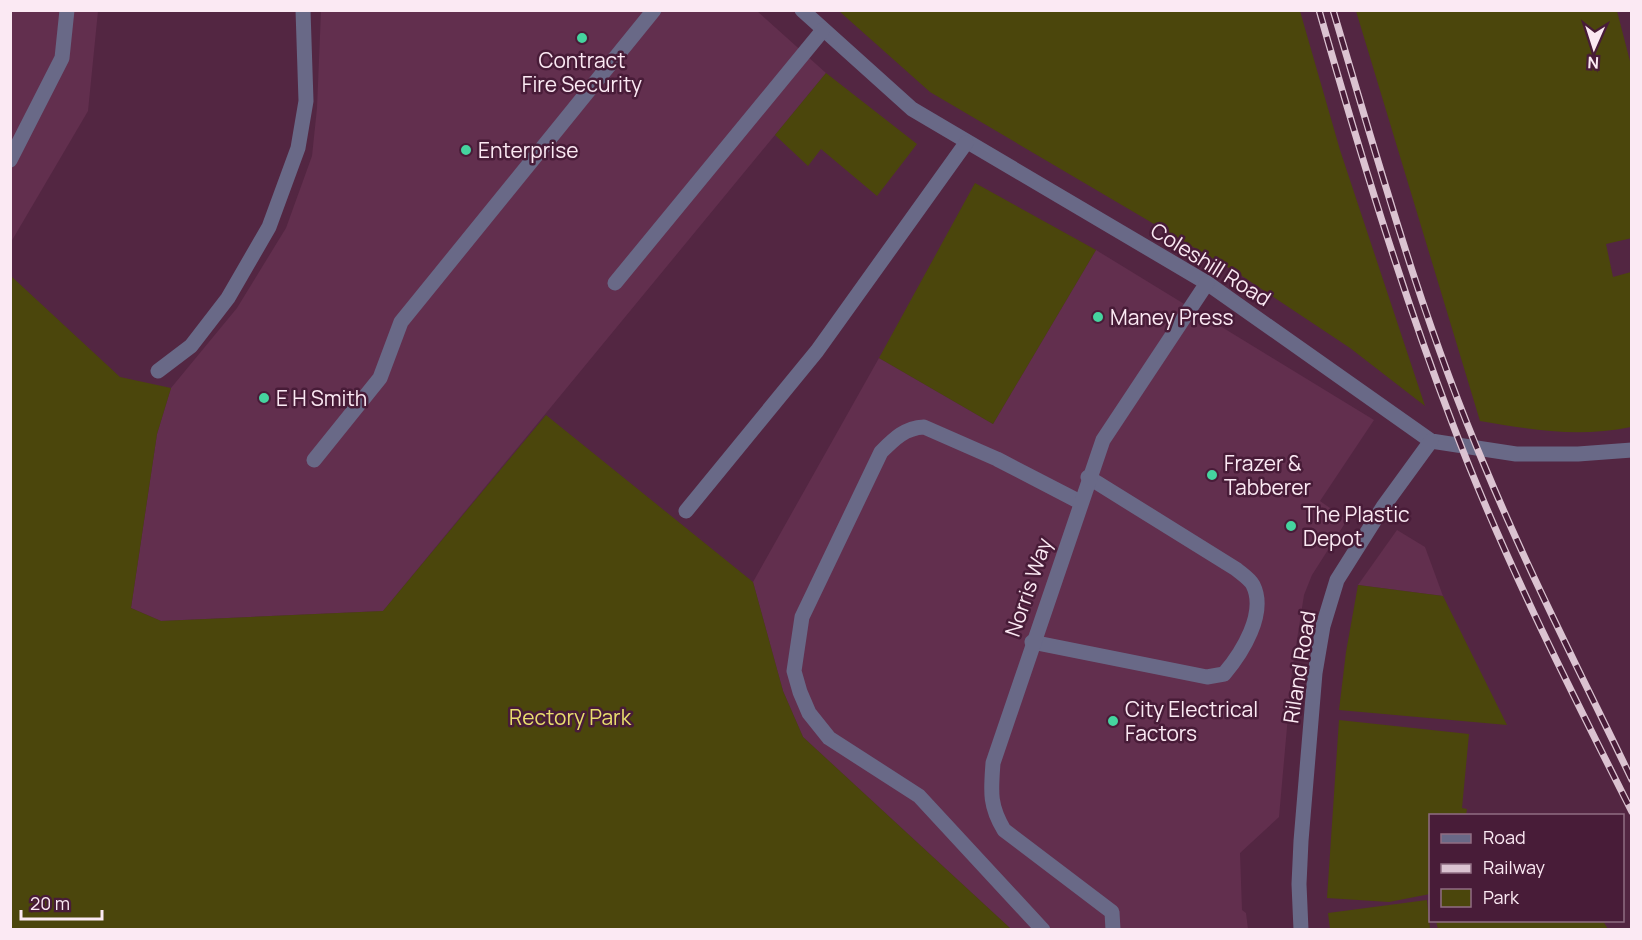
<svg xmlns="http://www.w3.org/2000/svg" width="1642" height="940" font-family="Manrope,sans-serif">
  <rect width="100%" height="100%" fill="#532642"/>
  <!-- built -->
  <g fill="#622f4e">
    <polygon points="11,11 98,11 88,111 11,242"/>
    <polygon points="321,11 757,11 826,73 383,611 161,621 131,608 157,434 171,388 237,308 286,228 312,156 317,108"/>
    <polygon points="1096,250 1374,420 1320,501 1347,520 1312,575 1304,595 1292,671 1279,817 1240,853 1242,910 1246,913 1248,929 1011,929 803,737 783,691 753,582 879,358 993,424"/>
    <polygon points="1397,530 1425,547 1443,596 1358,585"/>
  </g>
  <!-- green -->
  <g fill="#4b460c">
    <polygon points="839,11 1300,11 1340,150 1425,406 1350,348 1239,274 930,92"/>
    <path d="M1356,11H1617L1631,65L1632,238L1606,244L1613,277L1631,272V427C1577,438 1534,430 1480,421Z"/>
    <polygon points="826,73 917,144 877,196 821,149 808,166 775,135"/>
    <polygon points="975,183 1096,250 993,424 879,358"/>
    <polygon points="11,276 120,377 171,388 157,434 131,608 161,621 383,611 546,415 753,582 783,691 803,737 1011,929 11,929"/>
    <polygon points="1358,585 1443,596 1507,725 1339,710 1346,652"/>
    <polygon points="1339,720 1469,734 1462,808 1467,809 1466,815 1430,816 1430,894 1389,902 1327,898"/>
    <polygon points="1427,900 1430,929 1330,929 1328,913"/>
    <polygon points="1436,921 1603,921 1608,929 1438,929"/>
  </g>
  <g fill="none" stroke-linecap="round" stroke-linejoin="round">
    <!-- minor -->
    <g stroke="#696987" stroke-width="15">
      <polyline points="802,10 912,109 1207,283 1431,441 1516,454 1578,454 1632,450"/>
      <polyline points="10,160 62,58 67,10"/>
      <polyline points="615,283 823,30"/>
      <polyline points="158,371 191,346 228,298 269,227 298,148 306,101 303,10"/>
      <polyline points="314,460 380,378 401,322 654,10"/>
      <polyline points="686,511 817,351 966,143"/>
      <path d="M1032,642L1207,677L1224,674C1242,653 1267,613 1253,585C1250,579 1242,574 1236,569L1088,477"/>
      <path d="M1043,930L919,796L829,738L809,713L800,692L794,671L802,617L881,452C895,438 905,428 924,427L997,459L1080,502"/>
      <path d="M1113,930L1112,912L1004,830C989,805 991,791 993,763L1103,440L1207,283"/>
      <polyline points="1301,930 1299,884 1301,841 1315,673 1323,626 1337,580 1383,507 1431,441"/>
    </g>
    <!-- rail casing -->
    <g stroke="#dbc3d1" stroke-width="7">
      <g id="rail">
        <path d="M1319,10C1359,150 1401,289 1453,425C1503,557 1568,685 1632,812"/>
        <path d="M1333,10C1379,164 1422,320 1485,467C1529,573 1582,676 1632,780"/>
      </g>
    </g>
    <!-- rail -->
    <use href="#rail" stroke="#481c38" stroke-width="4.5" stroke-dasharray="14" stroke-linecap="butt"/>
  </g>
  <!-- markers -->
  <g fill="#45d49f" stroke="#481c38" stroke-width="2">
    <circle cx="582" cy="38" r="6"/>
    <circle cx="466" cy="150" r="6"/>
    <circle cx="1098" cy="317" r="6"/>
    <circle cx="264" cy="398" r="6"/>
    <circle cx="1212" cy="475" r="6"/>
    <circle cx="1291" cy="526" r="6"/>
    <circle cx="1113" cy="721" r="6"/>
  </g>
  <g text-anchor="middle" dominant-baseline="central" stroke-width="5" stroke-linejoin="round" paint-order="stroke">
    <!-- poi labels -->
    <g font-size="21" fill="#fbe9f3" stroke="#481c38" text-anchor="start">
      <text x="582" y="60" text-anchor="middle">Contract<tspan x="582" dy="24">Fire Security</tspan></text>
      <text x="478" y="150">Enterprise</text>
      <text x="1110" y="317">Maney Press</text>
      <text x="276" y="398">E H Smith</text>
      <text x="1224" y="463">Frazer &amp;<tspan x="1224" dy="24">Tabberer</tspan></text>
      <text x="1303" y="514">The Plastic<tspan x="1303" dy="24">Depot</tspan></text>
      <text x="1125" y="709">City Electrical<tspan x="1125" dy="24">Factors</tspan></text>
    </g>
    <!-- street labels -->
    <g font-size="21" fill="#fbe9f3" stroke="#481c38">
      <text transform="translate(1211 264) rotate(32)">Coleshill Road</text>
      <text transform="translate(1028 587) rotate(-71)">Norris Way</text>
      <text transform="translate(1299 667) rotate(-81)">Riland Road</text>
    </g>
    <!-- park labels -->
    <g font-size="21" fill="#e8de6e" stroke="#481c38">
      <text x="570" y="717">Rectory Park</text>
    </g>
  </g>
  <!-- border -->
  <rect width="1642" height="940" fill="none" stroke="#fbe9f3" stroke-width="24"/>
  <!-- legend -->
  <rect x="1429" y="814" width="195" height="108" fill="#481c38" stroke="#906e83" stroke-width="1.5"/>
  <rect x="1441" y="834" width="30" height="9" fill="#696987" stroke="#906e83" stroke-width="1.5"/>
  <text x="1483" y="844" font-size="18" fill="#fbe9f3">Road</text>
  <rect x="1441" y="864" width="30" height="9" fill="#dbc3d1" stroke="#906e83" stroke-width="1.5"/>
  <text x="1483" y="874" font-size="18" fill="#fbe9f3">Railway</text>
  <rect x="1441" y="889" width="30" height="18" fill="#4b460c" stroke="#906e83" stroke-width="1.5"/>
  <text x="1483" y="904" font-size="18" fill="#fbe9f3">Park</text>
  <!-- north arrow -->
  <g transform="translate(1594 48) rotate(183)" stroke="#481c38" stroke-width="4.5" paint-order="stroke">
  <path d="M0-4.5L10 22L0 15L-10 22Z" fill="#fbe9f3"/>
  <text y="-9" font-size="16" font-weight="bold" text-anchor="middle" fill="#fbe9f3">N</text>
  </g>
  <!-- scale -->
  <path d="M21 910v9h81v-9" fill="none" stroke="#fbe9f3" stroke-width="3"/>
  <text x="30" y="910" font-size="18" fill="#fbe9f3" stroke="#481c38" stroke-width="4.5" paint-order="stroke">20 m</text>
</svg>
